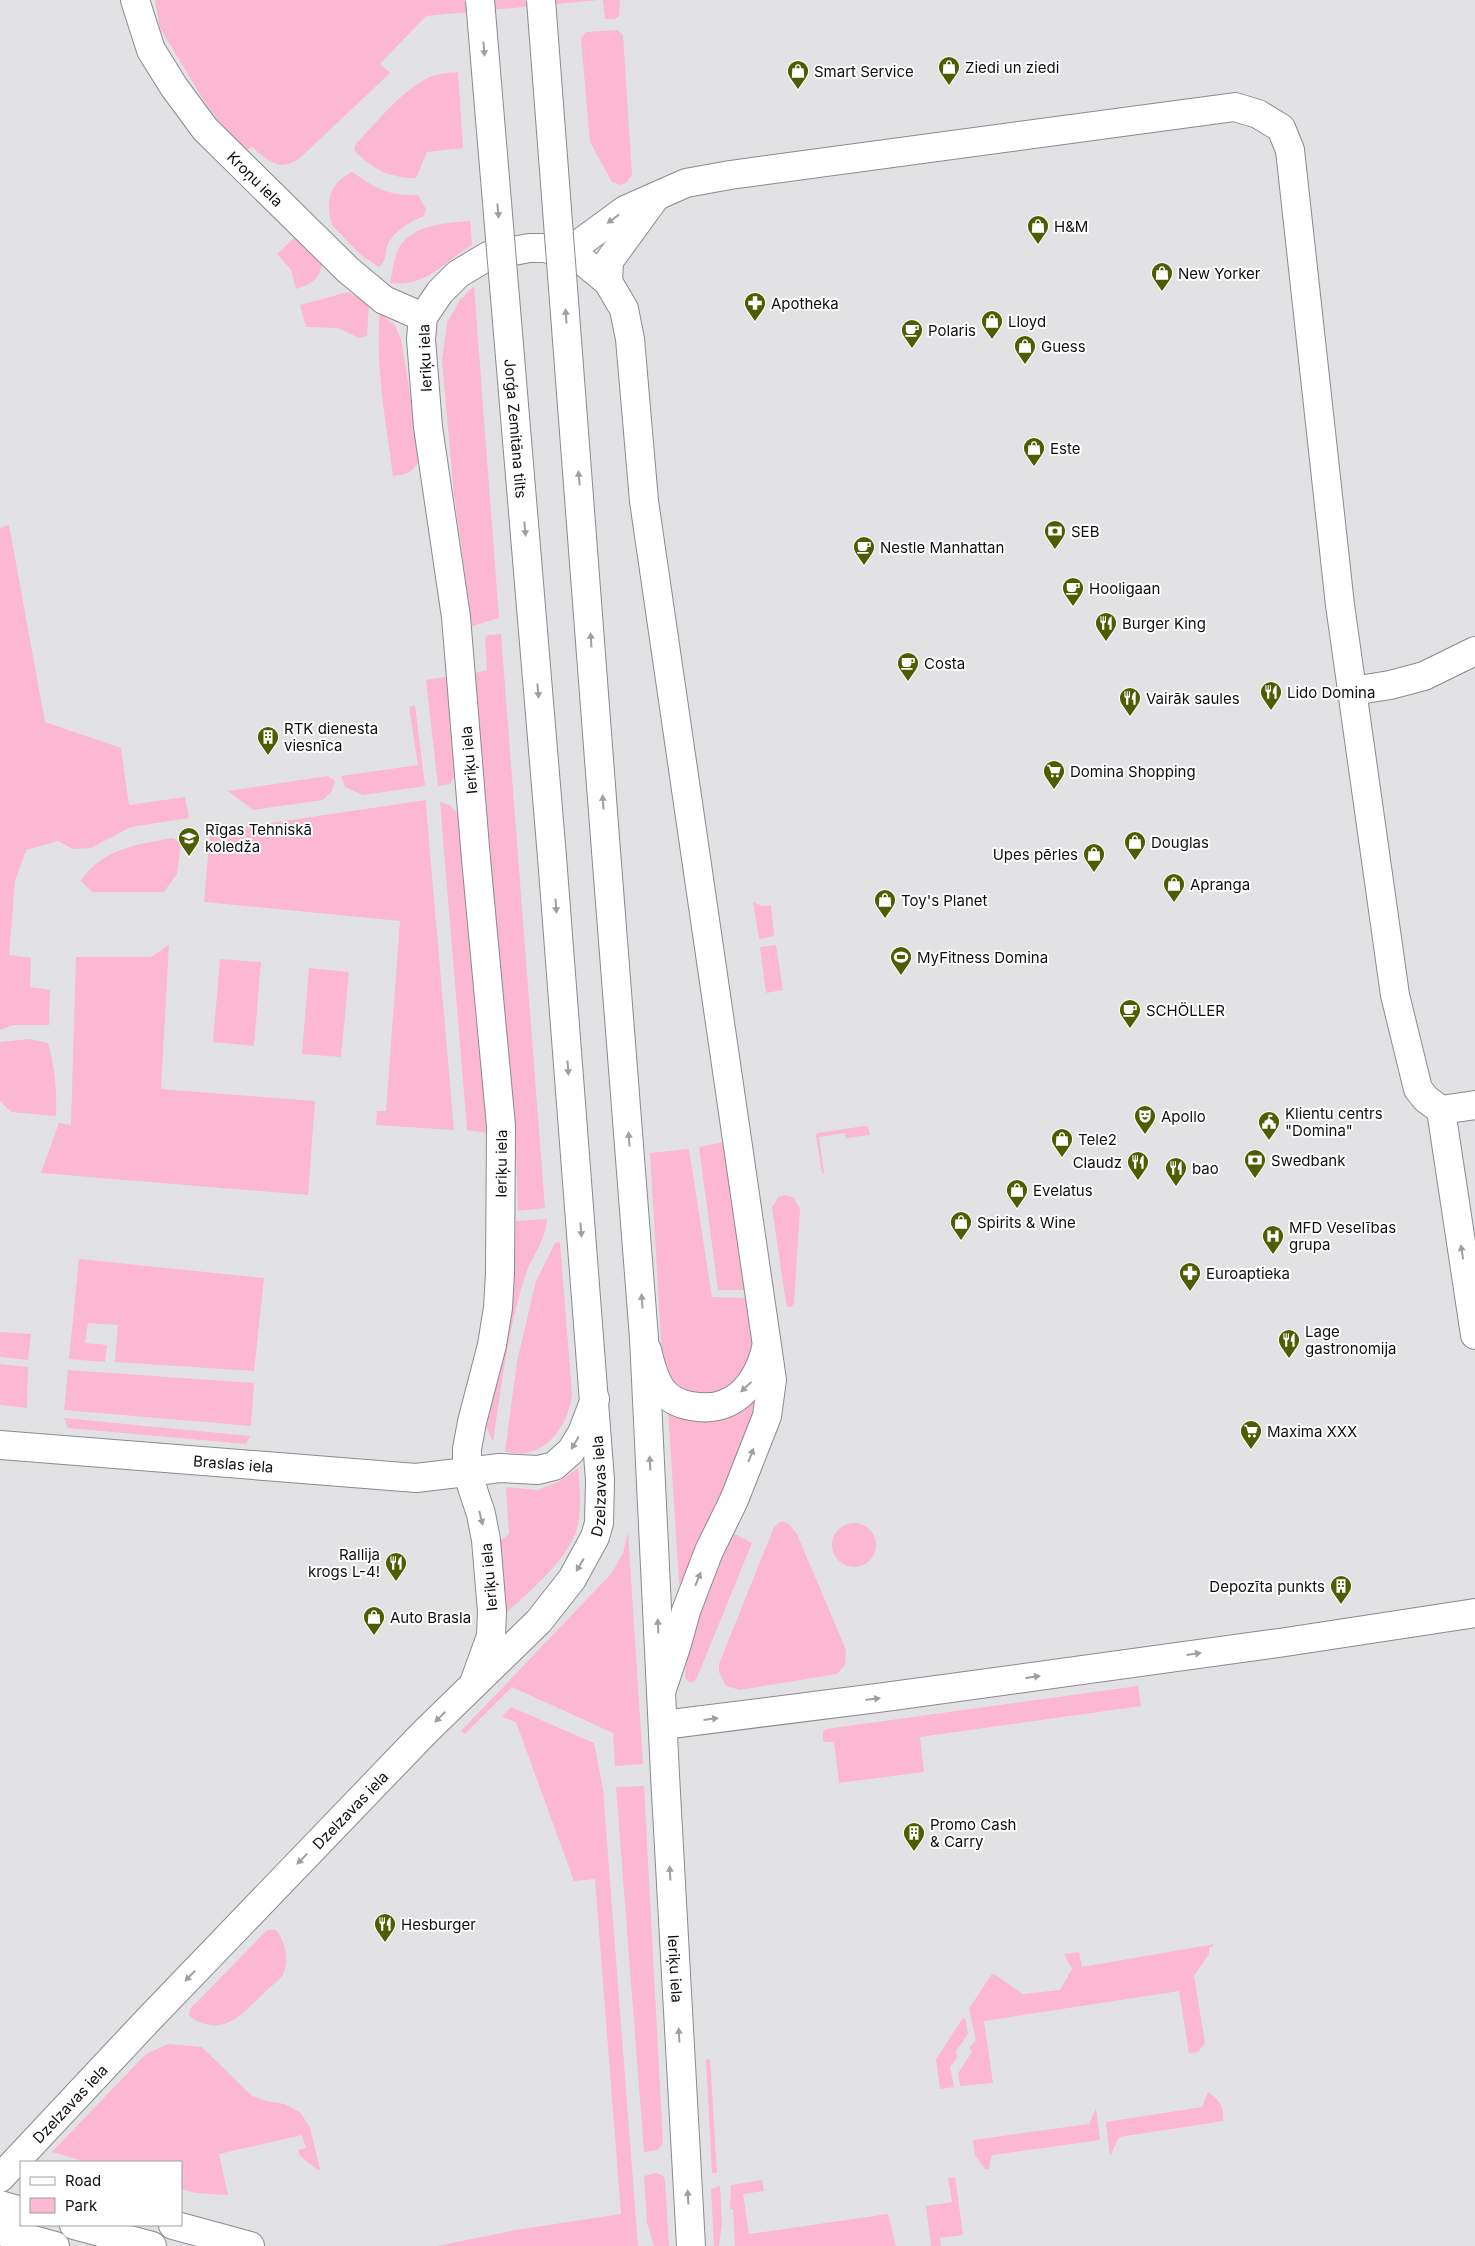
<svg xmlns="http://www.w3.org/2000/svg" width="1475" height="2246" font-family="Inter,sans-serif">
  <rect width="100%" height="100%" fill="#e2e2e5"/>
  <!-- green -->
  <g fill="#fcb7d2">
    <path d="M155,0H599L426,16L380,64L390,73L300,158C280,172 269,162 252,147L242,152L206,104L160,28Z"/>
    <polygon points="603,0 620,0 619,16 615,19 605,19"/>
    <polygon points="617,30 623,35 632,175 626,183 621,185 612,182 590,142 581,39 586,32"/>
    <path d="M458,72L463,148L427,152L416,178C389,178 372,169 354,150L356,144C374,125 401,92 424,80C434,74 446,73 458,72Z"/>
    <path d="M352,172C376,188 387,196 418,195L426,209L424,216C412,221 396,229 389,242C384,251 388,260 379,267L361,255L332,225C325,203 329,183 352,172Z"/>
    <path d="M470,221L472,245C442,263 427,287 390,283C393,271 394,251 403,242C419,224 447,223 470,221Z"/>
    <path d="M296,236L322,264C319,281 311,284 296,289L291,270L277,254Z"/>
    <polygon points="474,286 499,618 472,626 454,494 442,361 447,323 460,300"/>
    <polygon points="348,292 369,304 367,336 359,338 338,328 306,327 300,305"/>
    <path d="M380,312L395,326L401,339L420,455C416,471 409,474 393,476C386,421 375,367 380,312Z"/>
    <polygon points="9,525 45,722 121,748 129,805 185,797 189,818 131,827 91,848 73,849 58,841 26,850 15,881 9,955 31,958 30,987 50,990 49,1025 13,1025 0,1030 0,528"/>
    <polygon points="501,634 545,1208 518,1211 516,1151 475,673 487,670 485,639 488,635"/>
    <polygon points="450,676 457,773 450,784 438,786 426,680"/>
    <polygon points="415,705 425,786 363,795 345,787 341,776 418,765 409,707"/>
    <polygon points="328,776 335,781 332,791 323,800 253,810 228,791"/>
    <polygon points="426,800 427,818 454,1130 376,1125 377,1111 386,1111 400,921 204,902 210,832"/>
    <path d="M440,802C452,804 456,811 461,822L487,1133L467,1130Z"/>
    <path d="M173,838L181,843L177,874L164,892H92L81,881C101,849 138,844 173,838Z"/>
    <polygon points="753,902 762,906 771,905 774,936 759,939"/>
    <polygon points="169,945 161,1089 315,1101 308,1195 41,1173 59,1123 71,1125 76,957 151,957"/>
    <polygon points="776,945 783,990 766,993 760,947"/>
    <polygon points="220,959 261,962 254,1046 213,1042"/>
    <polygon points="309,968 349,972 341,1057 302,1054"/>
    <path d="M30,1039L48,1043C55,1067 57,1091 56,1116L11,1112L0,1101V1042Z"/>
    <polygon points="865,1126 868,1127 870,1135 846,1138 845,1133 819,1137 824,1174 822,1172 816,1136 817,1133"/>
    <polygon points="724,1142 744,1290 718,1290 699,1147"/>
    <polygon points="689,1149 712,1297 746,1298 752,1348 745,1370 727,1390 697,1396 687,1392 663,1373 650,1153"/>
    <polygon points="785,1195 793,1197 800,1209 794,1304 791,1307 788,1307 786,1303 772,1208 778,1197"/>
    <path d="M547,1219C546,1241 532,1255 525,1276C508,1329 501,1387 493,1442L487,1429L488,1409L500,1371L508,1338L513,1297L516,1221Z"/>
    <path d="M560,1242L572,1394C570,1418 552,1450 525,1453C518,1454 511,1452 505,1452L517,1361L536,1281L555,1243Z"/>
    <polygon points="79,1259 264,1278 254,1371 115,1362 118,1325 88,1323 85,1343 107,1345 105,1362 69,1359"/>
    <polygon points="0,1332 31,1334 28,1360 0,1357"/>
    <polygon points="0,1364 28,1367 27,1408 0,1405"/>
    <polygon points="68,1370 254,1383 251,1426 64,1410"/>
    <polygon points="756,1398 759,1404 682,1585 679,1583 668,1410"/>
    <polygon points="64,1418 250,1436 246,1444 68,1428"/>
    <path d="M578,1468C580,1487 581,1507 578,1525C571,1557 529,1592 506,1613L499,1542L509,1534L506,1487L538,1490L558,1482Z"/>
    <polygon points="781,1521 789,1524 797,1534 846,1650 845,1665 837,1674 740,1690 726,1686 719,1672 719,1664 774,1527"/>
    <circle cx="854" cy="1545" r="22"/>
    <polygon points="628,1532 643,1764 615,1766 613,1733 512,1687 465,1734 461,1731 611,1574 623,1553"/>
    <polygon points="731,1532 752,1543 696,1680 690,1683 685,1678 688,1639"/>
    <polygon points="1138,1686 1141,1706 920,1737 924,1772 839,1783 834,1742 823,1742 823,1732 826,1729"/>
    <polygon points="511,1707 594,1743 603,1789 638,2246 437,2246 516,2230 621,2214 595,1879 574,1881 516,1722 502,1717"/>
    <polygon points="644,1786 663,2143 658,2150 644,2152 616,1787"/>
    <path d="M267,1930H276C285,1941 290,1960 283,1974C280,1981 269,1987 264,1993C246,2010 229,2033 202,2023C197,2021 193,2020 189,2015L190,2009Z"/>
    <polygon points="1215,1944 1209,1948 1209,1954 1194,1976 1205,2043 1198,2052 1189,2053 1179,1991 984,2021 993,2083 960,2086 958,2073 972,2052 970,2047 976,2040 969,2009 991,1975 994,1974 1023,1994 1060,1990 1072,1969 1064,1954 1079,1952 1082,1967"/>
    <polygon points="963,2018 966,2020 968,2034 956,2051 957,2058 950,2067 954,2087 940,2089 936,2059"/>
    <polygon points="168,2044 202,2047 252,2096 266,2101 284,2104 301,2113 310,2128 320,2169 318,2170 300,2156 298,2150 306,2148 302,2135 219,2154 228,2195 196,2193 181,2189 181,2162 87,2162 52,2152 146,2054"/>
    <polygon points="706,2059 710,2060 717,2173 712,2173"/>
    <path d="M1208,2092C1219,2100 1225,2107 1223,2121L1119,2137L1110,2156L1106,2122L1202,2107Z"/>
    <polygon points="1096,2108 1100,2140 992,2155 989,2169 985,2169 975,2155 973,2140 1089,2124"/>
    <polygon points="657,2173 663,2176 665,2180 669,2246 654,2246 647,2223 644,2176"/>
    <polygon points="955,2177 963,2235 940,2238 941,2246 931,2246 926,2206 952,2202 948,2178"/>
    <polygon points="762,2180 764,2191 743,2194 749,2234 888,2214 896,2246 735,2246 733,2209 730,2209 731,2185"/>
    <polygon points="720,2186 722,2224 719,2246 714,2246 711,2189"/>
  </g>
  <g fill="none" stroke-linecap="round" stroke-linejoin="round">
    <!-- minor casing -->
    <g stroke="#8b8a8d" stroke-width="30">
      <g id="minor">
        <path id="s1" d="M135,0L151,50L174,87L205,129L348,270L384,300L423,317"/>
        <polyline points="565,254 625,210 686,183 730,175 1235,107 1258,114 1281,128 1290,150 1340,605 1395,995 1418,1089 1426,1099 1441,1110 1475,1105"/>
        <polyline points="608,282 609,261 655,198"/>
        <polyline points="1353,691 1390,685 1424,676 1475,651"/>
        <polyline points="1441,1110 1475,1335"/>
        <path d="M647,1350C650,1363 654,1379 662,1390C670,1400 679,1404 691,1406C732,1414 757,1386 766,1348"/>
        <path id="s2" d="M0,1445L416,1478L500,1468L538,1470L554,1466L571,1451L582,1433L595,1399"/>
        <path id="s3" d="M474,1683L491,1636L492,1611L486,1540L481,1514L467,1472V1449L472,1422L492,1345L498,1308L500,1273L501,1126L476,859L456,617L428,427L421,339L423,317L440,292L458,274L488,256L529,248H545L565,254L584,262L608,282L624,309L630,339L644,501L772,1380L767,1416L734,1500L709,1551L686,1611L677,1644L661,1692"/>
        <polyline points="663,1725 885,1697 1279,1643 1475,1613"/>
        <polyline points="173,2225 250,2246"/>
        <polyline points="0,2231 55,2246"/>
      </g>
    </g>
    <!-- major casing -->
    <g stroke="#8b8a8d" stroke-width="30">
      <g id="major">
        <path id="s4" d="M606,851L644,1338L665,1775L691,2246"/>
        <path id="s5" d="M0,2178L148,2020L424,1733L539,1621L572,1579L595,1537L599,1523L600,1480L552,857"/>
        <polyline points="0,2205 21,2211"/>
        <polyline points="74,2225 152,2246"/>
      </g>
    </g>
    <!-- minor -->
    <use href="#minor" stroke="#fff" stroke-width="28"/>
    <!-- major -->
    <use href="#major" stroke="#fff" stroke-width="28"/>
    <!-- major-bridge casing -->
    <g stroke="#8b8a8d" stroke-width="30" stroke-linecap="butt">
      <g id="major-bridge">
        <path id="s6" d="M480,0L552,857"/>
        <polyline points="541,0 606,851"/>
      </g>
    </g>
    <!-- major-bridge -->
    <use href="#major-bridge" stroke="#fff" stroke-width="28"/>
  </g>
  <!-- one-way arrows -->
  <defs><path id="oneway-solid" d="M-6-.8H1V-3.2L6.5 0L1 3.2V.8H-6Z" transform="scale(1.25)"/></defs>
  <g fill="#9f9f9f">
    <use href="#oneway-solid" transform="translate(484 49) rotate(85)"/>
    <use href="#oneway-solid" transform="translate(498 211) rotate(85)"/>
    <use href="#oneway-solid" transform="translate(613 219) rotate(144)"/>
    <use href="#oneway-solid" transform="translate(566 316) rotate(-94)"/>
    <use href="#oneway-solid" transform="translate(579 478) rotate(-95)"/>
    <use href="#oneway-solid" transform="translate(525 529) rotate(85)"/>
    <use href="#oneway-solid" transform="translate(591 640) rotate(-94)"/>
    <use href="#oneway-solid" transform="translate(538 691) rotate(85)"/>
    <use href="#oneway-solid" transform="translate(603 802) rotate(-94)"/>
    <use href="#oneway-solid" transform="translate(556 906) rotate(86)"/>
    <use href="#oneway-solid" transform="translate(568 1068) rotate(86)"/>
    <use href="#oneway-solid" transform="translate(629 1139) rotate(-94)"/>
    <use href="#oneway-solid" transform="translate(581 1230) rotate(85)"/>
    <use href="#oneway-solid" transform="translate(1462 1252) rotate(-99)"/>
    <use href="#oneway-solid" transform="translate(642 1301) rotate(-94)"/>
    <use href="#oneway-solid" transform="translate(746 1387) rotate(137)"/>
    <use href="#oneway-solid" transform="translate(575 1443) rotate(120)"/>
    <use href="#oneway-solid" transform="translate(751 1455) rotate(-69)"/>
    <use href="#oneway-solid" transform="translate(650 1463) rotate(-93)"/>
    <use href="#oneway-solid" transform="translate(481 1518) rotate(76)"/>
    <use href="#oneway-solid" transform="translate(580 1565) rotate(121)"/>
    <use href="#oneway-solid" transform="translate(698 1579) rotate(-68)"/>
    <use href="#oneway-solid" transform="translate(658 1626) rotate(-93)"/>
    <use href="#oneway-solid" transform="translate(1194 1654) rotate(-8)"/>
    <use href="#oneway-solid" transform="translate(1033 1677) rotate(-8)"/>
    <use href="#oneway-solid" transform="translate(873 1699) rotate(-7)"/>
    <use href="#oneway-solid" transform="translate(440 1717) rotate(135)"/>
    <use href="#oneway-solid" transform="translate(711 1719) rotate(-7)"/>
    <use href="#oneway-solid" transform="translate(302 1859) rotate(134)"/>
    <use href="#oneway-solid" transform="translate(670 1873) rotate(-93)"/>
    <use href="#oneway-solid" transform="translate(190 1976) rotate(134)"/>
    <use href="#oneway-solid" transform="translate(679 2035) rotate(-93)"/>
    <use href="#oneway-solid" transform="translate(688 2197) rotate(-93)"/>
  </g>
  <!-- icons -->
  <defs>
    <g id="shop-pin" transform="scale(1.125)"><path d="M0 17L-7.5 6A9.5 9.5 0 1 1 7.5 6Z" fill="#4c5e01" stroke="#fff"/><path d="M-5-2.5h2.3a2.7 3.5 0 0 1 5.4 0H5L5.5 6h-11ZM-1.5-2.5h3a1.5 2.3 0 0 0-3 0Z" fill="#fff"/></g>
    <g id="pharmacy-pin" transform="scale(1.125)"><path d="M0 17L-7.5 6A9.5 9.5 0 1 1 7.5 6Z" fill="#4c5e01" stroke="#fff"/><path d="M-2-6h4v4h4v4h-4v4h-4v-4h-4v-4h4Z" fill="#fff"/></g>
    <g id="cafe-pin" transform="scale(1.125)"><path d="M0 17L-7.5 6A9.5 9.5 0 1 1 7.5 6Z" fill="#4c5e01" stroke="#fff"/><path d="M-5.5-4.5H6V0H3Q3 3.5 0 3.5H-2.5Q-5.5 3.5-5.5 0ZM3-3.2v2h1.7v-2ZM-6 4.5H4V6H-6Z" fill="#fff"/></g>
    <g id="bank-pin" transform="scale(1.125)"><path d="M0 17L-7.5 6A9.5 9.5 0 1 1 7.5 6Z" fill="#4c5e01" stroke="#fff"/><path d="M-6-4H6V4H-6ZM0-2.3a2.3 2.3 0 1 0 0 4.6a2.3 2.3 0 1 0 0-4.6Z" fill="#fff"/></g>
    <g id="restaurant-pin" transform="scale(1.125)"><path d="M0 17L-7.5 6A9.5 9.5 0 1 1 7.5 6Z" fill="#4c5e01" stroke="#fff"/><path d="M-5-6h1v4h1v-4h1v4h1v-4h1v5L-1.5 .5V6h-2V.5L-5-1ZM5-6V6H3V1.5H1.5Q1.5-4 5-6Z" fill="#fff"/></g>
    <g id="building-pin" transform="scale(1.125)"><path d="M0 17L-7.5 6A9.5 9.5 0 1 1 7.5 6Z" fill="#4c5e01" stroke="#fff"/><path d="M-4-6H4V6H1V3H-1V6H-4ZM-2.5-4.3h1.7v1.8h-1.7ZM.8-4.3h1.7v1.8H.8ZM-2.5-1h1.7V.8h-1.7ZM.8-1h1.7V.8H.8Z" fill="#fff"/></g>
    <g id="supermarket-pin" transform="scale(1.125)"><path d="M0 17L-7.5 6A9.5 9.5 0 1 1 7.5 6Z" fill="#4c5e01" stroke="#fff"/><path d="M-6-5.5h2.5l.6 2H6L4.5 2H-2.5L-4.4-4H-6ZM-1.5 3.2a1.3 1.3 0 1 0 .1 0ZM3 3.2a1.3 1.3 0 1 0 .1 0Z" fill="#fff"/></g>
    <g id="school-pin" transform="scale(1.125)"><path d="M0 17L-7.5 6A9.5 9.5 0 1 1 7.5 6Z" fill="#4c5e01" stroke="#fff"/><path d="M0-5L7-2L0 1L-7-2ZM-4 1L0 2.5L4 1V4Q0 6-4 4Z" fill="#fff"/></g>
    <g id="stadium-pin" transform="scale(1.125)"><path d="M0 17L-7.5 6A9.5 9.5 0 1 1 7.5 6Z" fill="#4c5e01" stroke="#fff"/><path d="M0-5a6.5 5 0 1 0 0 10a6.5 5 0 1 0 0-10ZM-3.5-1.8h7v3.6h-7Z" fill="#fff"/></g>
    <g id="theatre-pin" transform="scale(1.125)"><path d="M0 17L-7.5 6A9.5 9.5 0 1 1 7.5 6Z" fill="#4c5e01" stroke="#fff"/><path d="M-5-5.5Q0-4 5-5.5V0Q5 5 0 6Q-5 5-5 0ZM-3.3-2.5H-1v1.5H-3.3ZM1-2.5H3.3v1.5H1ZM-2.8 1Q0 5.5 2.8 1Z" fill="#fff"/></g>
    <g id="civic-pin" transform="scale(1.125)"><path d="M0 17L-7.5 6A9.5 9.5 0 1 1 7.5 6Z" fill="#4c5e01" stroke="#fff"/><path d="M-.6-6.5H3V-4.5H.6V-3L4-1V1h2V6H-6V1h2V-1L-.6-3ZM-1.2 2.5V6h2.4V2.5Z" fill="#fff"/></g>
    <g id="hospital-pin" transform="scale(1.125)"><path d="M0 17L-7.5 6A9.5 9.5 0 1 1 7.5 6Z" fill="#4c5e01" stroke="#fff"/><path d="M-5-5h3v3.5h4V-5h3V5h-3V1.5h-4V5h-3Z" fill="#fff"/></g>
  </defs>
  <g fill-rule="evenodd">
    <use href="#shop-pin" x="949" y="67"/>
    <use href="#shop-pin" x="798" y="71"/>
    <use href="#shop-pin" x="1038" y="226"/>
    <use href="#shop-pin" x="1162" y="273"/>
    <use href="#pharmacy-pin" x="755" y="303"/>
    <use href="#shop-pin" x="992" y="321"/>
    <use href="#cafe-pin" x="912" y="330"/>
    <use href="#shop-pin" x="1025" y="346"/>
    <use href="#shop-pin" x="1034" y="448"/>
    <use href="#bank-pin" x="1055" y="531"/>
    <use href="#cafe-pin" x="864" y="547"/>
    <use href="#cafe-pin" x="1073" y="588"/>
    <use href="#restaurant-pin" x="1106" y="623"/>
    <use href="#cafe-pin" x="908" y="663"/>
    <use href="#restaurant-pin" x="1271" y="692"/>
    <use href="#restaurant-pin" x="1130" y="698"/>
    <use href="#building-pin" x="268" y="737"/>
    <use href="#supermarket-pin" x="1054" y="771"/>
    <use href="#school-pin" x="189" y="838"/>
    <use href="#shop-pin" x="1135" y="842"/>
    <use href="#shop-pin" x="1094" y="854"/>
    <use href="#shop-pin" x="1174" y="884"/>
    <use href="#shop-pin" x="885" y="900"/>
    <use href="#stadium-pin" x="901" y="957"/>
    <use href="#cafe-pin" x="1130" y="1010"/>
    <use href="#theatre-pin" x="1145" y="1116"/>
    <use href="#civic-pin" x="1269" y="1122"/>
    <use href="#shop-pin" x="1062" y="1139"/>
    <use href="#bank-pin" x="1255" y="1160"/>
    <use href="#restaurant-pin" x="1138" y="1162"/>
    <use href="#restaurant-pin" x="1176" y="1168"/>
    <use href="#shop-pin" x="1017" y="1190"/>
    <use href="#shop-pin" x="961" y="1222"/>
    <use href="#hospital-pin" x="1273" y="1236"/>
    <use href="#pharmacy-pin" x="1190" y="1273"/>
    <use href="#restaurant-pin" x="1289" y="1340"/>
    <use href="#supermarket-pin" x="1251" y="1431"/>
    <use href="#restaurant-pin" x="396" y="1563"/>
    <use href="#building-pin" x="1341" y="1586"/>
    <use href="#shop-pin" x="374" y="1617"/>
    <use href="#building-pin" x="914" y="1833"/>
    <use href="#restaurant-pin" x="385" y="1924"/>
  </g>
  <g text-anchor="middle" dominant-baseline="central" stroke-width="4" stroke-linejoin="round" paint-order="stroke">
    <!-- poi labels -->
    <g font-size="15" fill="#0f0f10" stroke="#fff" text-anchor="start">
      <text x="965" y="67">Ziedi un ziedi</text>
      <text x="814" y="71">Smart Service</text>
      <text x="1054" y="226">H&amp;M</text>
      <text x="1178" y="273">New Yorker</text>
      <text x="771" y="303">Apotheka</text>
      <text x="1008" y="321">Lloyd</text>
      <text x="928" y="330">Polaris</text>
      <text x="1041" y="346">Guess</text>
      <text x="1050" y="448">Este</text>
      <text x="1071" y="531">SEB</text>
      <text x="880" y="547">Nestle Manhattan</text>
      <text x="1089" y="588">Hooligaan</text>
      <text x="1122" y="623">Burger King</text>
      <text x="924" y="663">Costa</text>
      <text x="1287" y="692">Lido Domina</text>
      <text x="1146" y="698">Vairāk saules</text>
      <text x="284" y="728">RTK dienesta<tspan x="284" dy="17">viesnīca</tspan></text>
      <text x="1070" y="771">Domina Shopping</text>
      <text x="205" y="829">Rīgas Tehniskā<tspan x="205" dy="17">koledža</tspan></text>
      <text x="1151" y="842">Douglas</text>
      <text x="1078" y="854" text-anchor="end">Upes pērles</text>
      <text x="1190" y="884">Apranga</text>
      <text x="901" y="900">Toy's Planet</text>
      <text x="917" y="957">MyFitness Domina</text>
      <text x="1146" y="1010">SCHÖLLER</text>
      <text x="1285" y="1113">Klientu centrs<tspan x="1285" dy="17">"Domina"</tspan></text>
      <text x="1161" y="1116">Apollo</text>
      <text x="1078" y="1139">Tele2</text>
      <text x="1271" y="1160">Swedbank</text>
      <text x="1122" y="1162" text-anchor="end">Claudz</text>
      <text x="1192" y="1168">bao</text>
      <text x="1033" y="1190">Evelatus</text>
      <text x="977" y="1222">Spirits &amp; Wine</text>
      <text x="1289" y="1227">MFD Veselības<tspan x="1289" dy="17">grupa</tspan></text>
      <text x="1206" y="1273">Euroaptieka</text>
      <text x="1305" y="1331">Lage<tspan x="1305" dy="17">gastronomija</tspan></text>
      <text x="1267" y="1431">Maxima XXX</text>
      <text x="380" y="1554" text-anchor="end">Rallija<tspan x="380" dy="17">krogs L-4!</tspan></text>
      <text x="1325" y="1586" text-anchor="end">Depozīta punkts</text>
      <text x="390" y="1617">Auto Brasla</text>
      <text x="930" y="1824">Promo Cash<tspan x="930" dy="17">&amp; Carry</tspan></text>
      <text x="401" y="1924">Hesburger</text>
    </g>
    <!-- street labels -->
    <g font-size="15" fill="#0f0f10" stroke="#fff">
      <text stroke="none"><textPath href="#s1" startOffset="219">Kroņu iela</textPath></text>
      <text transform="translate(425 358) rotate(-92)">Ieriķu iela</text>
      <text stroke="none"><textPath href="#s6" startOffset="430">Jorģa Zemitāna tilts</textPath></text>
      <text transform="translate(469 760) rotate(-95)">Ieriķu iela</text>
      <text stroke="none"><textPath href="#s3" startOffset="529">Ieriķu iela</textPath></text>
      <text stroke="none"><textPath href="#s2" startOffset="234">Braslas iela</textPath></text>
      <text stroke="none"><textPath href="#s5" startOffset="928">Dzelzavas iela</textPath></text>
      <text transform="translate(489 1577) rotate(-95)">Ieriķu iela</text>
      <text stroke="none"><textPath href="#s5" startOffset="508">Dzelzavas iela</textPath></text>
      <text stroke="none"><textPath href="#s4" startOffset="1120">Ieriķu iela</textPath></text>
      <text stroke="none"><textPath href="#s5" startOffset="102">Dzelzavas iela</textPath></text>
    </g>
  </g>
  <!-- legend -->
  <rect x="20" y="2161" width="162" height="65" fill="#ffffff" stroke="#9f9f9f"/>
  <rect x="30" y="2177" width="25" height="8" fill="#ffffff" stroke="#9f9f9f"/>
  <text x="65" y="2186" font-size="15" fill="#0f0f10">Road</text>
  <rect x="30" y="2198" width="25" height="15" fill="#fcb7d2" stroke="#9f9f9f"/>
  <text x="65" y="2211" font-size="15" fill="#0f0f10">Park</text>
</svg>
